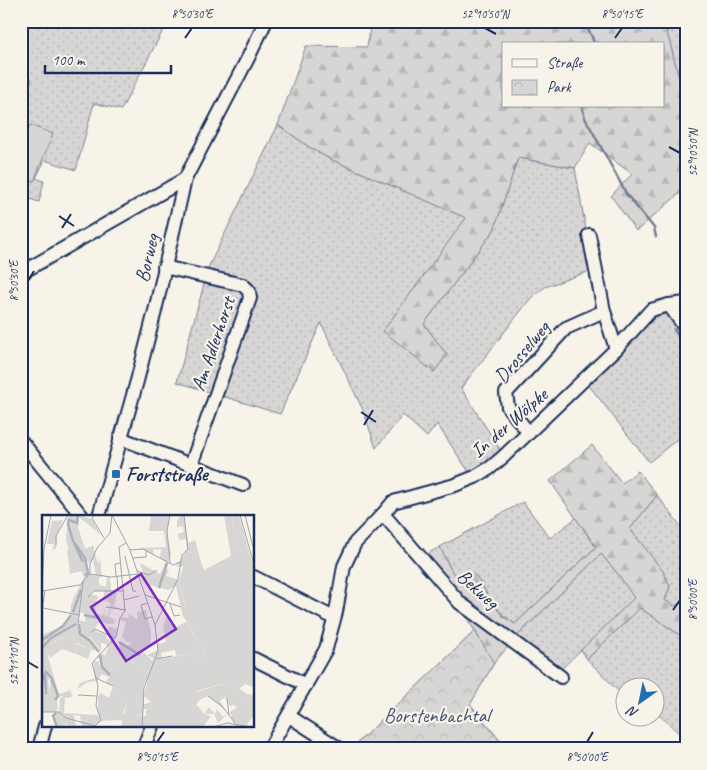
<svg xmlns="http://www.w3.org/2000/svg" width="707" height="770" font-family="Caveat,sans-serif">
  <defs>
    <pattern id="grass-dots" width="8" height="8" patternUnits="userSpaceOnUse" patternTransform="scale(1.25)"><rect width="8" height="8" fill="#d7d6d4"/><path d="M2 2h.1M6 6h.1" fill="none" stroke="#b8b8b8" stroke-width="1.8" stroke-linecap="round"/></pattern>
    <pattern id="forest-firs" width="22" height="20" patternUnits="userSpaceOnUse" patternTransform="scale(1.25)"><rect width="22" height="20" fill="#d7d6d4"/><path d="M5 1l3.5 6h-7zM16 11l3.5 6h-7z" fill="#b8b8b8"/></pattern>
    <pattern id="park-crowns" width="20" height="18" patternUnits="userSpaceOnUse" patternTransform="scale(1.25)"><rect width="20" height="18" fill="#d7d6d4"/><path d="M2 6a3 3 0 1 1 6 0M12 15a3 3 0 1 1 6 0" fill="none" stroke="#b8b8b8"/></pattern>
  </defs>
  <rect width="100%" height="100%" fill="#f7f3e8"/>
  <filter id="ink" filterUnits="userSpaceOnUse"><feTurbulence type="fractalNoise" baseFrequency=".02" numOctaves="2"/><feDisplacementMap in="SourceGraphic" scale="10" xChannelSelector="R" yChannelSelector="G"/><feConvolveMatrix kernelMatrix="1 2 1 2 8 2 1 2 1" color-interpolation-filters="sRGB"/></filter>
  <g filter="url(#ink)">
    <!-- grass -->
    <g fill="url(#grass-dots)" stroke="#798299">
      <polygon points="21,21 168,21 121,110 94,103 76,170 45,160 36,178 44,181 39,202 21,196 21,107 32,79 21,74"/>
      <polygon points="664,21 686,21 686,104"/>
      <polygon points="278,125 312,149 330,159 467,218 383,331 447,355 424,324 494,230 518,158 575,168 593,270 545,287 530,299 461,388 503,454 471,475 437,424 427,437 403,415 376,448 363,410 321,323 280,414 177,382 209,266"/>
      <polygon points="670,300 686,323 686,432 649,462 587,383"/>
      <polygon points="657,495 686,533 686,602 674,606 665,600 670,586 663,572 630,529"/>
      <path d="M523,502L550,538L576,518L596,547L515,624C499,613 491,602 482,585L467,580H460L451,570L440,547Z"/>
      <polygon points="601,554 618,574 635,598 561,669 517,636"/>
      <polygon points="640,608 686,639 686,733 682,736 655,711 654,688 624,688 624,697 587,659"/>
    </g>
    <!-- forest -->
    <g fill="url(#forest-firs)" stroke="#798299" fill-rule="evenodd">
      <path d="M371,21H664L686,104V188L636,231L611,196L632,174L590,143L575,168L518,158L494,230L424,324L447,355L434,372L383,331L466,218L330,159L312,149L278,125L306,46L367,47ZM503,44H663V106H503Z"/>
      <polygon points="592,445 622,483 638,471 657,495 630,529 663,571 670,586 665,600 674,606 686,602 686,639 640,608 587,659 581,650 634,598 618,574 601,554 517,636 494,663 470,704 507,749 351,749 475,631 425,555 440,547 451,570 460,580 467,580 475,575 482,585 491,602 504,617 515,624 596,547 550,481"/>
    </g>
    <!-- park -->
    <polygon fill="url(#park-crowns)" stroke="#798299" points="475,631 494,663 470,705 507,749 351,749"/>
    <!-- pitch -->
    <polygon fill="#d7d6d4" stroke="#798299" points="30,125 53,134 34,181 21,176 21,146"/>
    <g fill="none" stroke-linecap="round" stroke-linejoin="round">
      <!-- stream -->
      <g stroke="#727c95" stroke-width="2.5">
        <path d="M583,21C587,28 593,35 594,44"/>
        <polyline points="582,106 585,118 595,136 627,195 654,228 656,237"/>
        <polyline points="674,329 686,349"/>
      </g>
      <!-- minor casing -->
      <g stroke="#1b2f5e" stroke-width="16">
        <g id="minor">
          <polyline points="589,235 604,311 616,349"/>
          <polyline points="21,273 185,179"/>
          <polyline points="669,305 686,329"/>
          <polyline points="529,433 508,407 506,393 566,328 604,311"/>
          <polyline points="120,438 191,465 250,298 249,291 243,285 164,267"/>
          <polyline points="21,441 82,516"/>
          <polyline points="191,465 243,485"/>
          <polyline points="383,514 460,603 561,677"/>
          <polyline points="99,516 137,381 155,311 185,179 248,58 266,21"/>
          <polyline points="254,577 334,618"/>
          <polyline points="254,659 306,685"/>
          <polyline points="289,716 340,749"/>
          <polyline points="39,749 45,726"/>
          <polyline points="143,749 152,726"/>
          <polyline points="269,749 326,649 336,612 344,566 355,543 383,514 393,502 455,485 475,477 490,468 503,457 616,349 651,310 669,305 686,303"/>
        </g>
      </g>
      <!-- minor -->
      <use href="#minor" stroke="#f7f3e8" stroke-width="12"/>
    </g>
  </g>
  <!-- ticks -->
  <path fill="none" stroke="#1b2f5e" stroke-width="2" d="M485,28L496,34M185,38L192,28M615,38L622,28M669,147L680,153M59,216L74,226M62,228L71,214M28,281L34,271M361,412L376,422M364,425L373,410M673,610L680,600M28,662L38,668M157,742L164,732M587,742L593,732"/>
  <!-- markers -->
  <rect fill="#1f6fb2" stroke="#f7f3e8" stroke-width="2" x="111" y="469" width="10" height="10" rx="2.5"/>
  <g text-anchor="middle" dominant-baseline="central" stroke-width="4.5" stroke-linejoin="round" paint-order="stroke">
    <!-- street labels -->
    <g font-size="20" fill="#1b2f5e" stroke="#f7f3e8">
      <text transform="translate(147 258) rotate(-77)">Borweg</text>
      <text transform="translate(213 344) rotate(-71)">Am Adlerhorst</text>
      <text transform="translate(522 352) rotate(-50)">Drosselweg</text>
      <text transform="translate(509 423) rotate(-41)">In der Wölpke</text>
      <text transform="translate(478 589) rotate(42)">Bekweg</text>
    </g>
    <!-- poi labels -->
    <g font-size="20" font-weight="bold" fill="#1b2f5e" stroke="#f7f3e8" text-anchor="start">
      <text x="126" y="474">Forststraße</text>
    </g>
    <!-- park labels -->
    <g font-size="20" fill="#415076" stroke="#f7f3e8">
      <text x="437" y="715">Borstenbachtal</text>
    </g>
  </g>
  <!-- overview -->
  <g transform="translate(42 515)">
    <rect width="212" height="212" fill="#f7f3e8"/>
    <path d="M28,0H37L36,13L43,34L51,31L56,49L58,44L60,62L53,64L48,59L54,61L51,45L46,48L25,4ZM109,0H128L125,16L129,40L123,53L127,55L124,61L137,65L144,94L139,93L134,71L126,75L104,69L98,48L118,59L124,47L118,43L119,34L111,35V39L97,33L124,32L122,16H107ZM139,0H142L146,28L153,25L159,47L143,52L134,51L145,35L144,24L137,25L136,19L142,17L141,11L135,12V6ZM182,0H191L190,17L194,32L188,35ZM21,5L15,20L14,34L10,35L12,29H5L10,6ZM104,95L109,118L91,120L89,110L90,126L86,128L80,122L84,107L78,105L79,102L87,103V99L96,105L95,97ZM126,98L128,109H133L134,112L144,107L162,136L161,145L156,147L149,139L134,141L133,135L119,138L120,144L114,145L105,140L116,135L115,129L124,127L121,111ZM44,102H60L65,105V109L58,106L52,115L64,120L67,111L75,114L73,123L66,120L64,123L77,131V134L107,161L102,169V189L110,187L108,194H102L100,200L93,199L86,186L80,200L56,197V181L59,178L67,183L71,171L64,167L67,162L60,159L55,166L46,167L35,174L38,168L53,163L51,146L57,147V155L69,156L73,146L63,141L66,133L64,129L59,128V136L42,114ZM31,117L34,139L20,134L8,143L4,135L7,130ZM38,121L52,130V136L34,128ZM8,161L14,196L17,197L18,183L22,181L19,179L28,175L31,182L23,183L22,198L56,200L60,206L50,212H40L38,201L32,200L34,212H26L24,208L23,212H15L11,204L12,197H0V165L3,179L8,177ZM187,167L205,179L202,188L196,193L191,190L188,192L183,182L178,186L184,196L166,181L159,184L155,177ZM167,192L173,199L175,194L181,202L188,197L176,208L172,199H162Z" fill="#d7d6d4"/>
    <path d="M191,0H197L212,54V172L203,169L197,174L187,167L155,176L159,184L154,189L162,199L169,201L161,212H79L80,205L60,206L56,197L82,199L86,185L95,200L104,201V195L108,193L109,187L102,181L107,161L77,134L79,126L86,131L90,126L86,107L92,108L91,119L109,118L108,131L100,136L110,145L149,139L156,147L161,145L162,136L140,99L139,93H144L137,65L143,47H159L162,55L189,41L188,35L194,32L190,17ZM26,5L47,44L44,48L47,54L43,62H57V70L75,77L72,91L79,94L69,93L67,102L73,105L72,109H65L60,102L43,104V100L49,101L37,97L36,105L44,107L42,114L50,117L47,122L55,132L52,136V130L38,121L34,129L49,135L46,144L34,139L31,117L11,127L4,135L16,178L22,180L15,183L16,197L11,189L8,161L6,167L8,177L4,180L0,166V120L19,112L27,101L34,108L28,98L29,90L42,62L39,56L28,59L25,35L29,31L24,25ZM51,76H63L61,83L69,86L66,102L62,100L63,94L61,100L52,99L56,81L48,79ZM58,138L73,146L67,160L56,155L59,145L55,142ZM205,179L212,180V200L204,211L193,212L188,197L202,188Z" fill="#d7d6d4" fill-rule="evenodd"/>
    <path d="M35,0L50,4L59,20L37,2L36,13L43,34L51,31L52,41L42,45L48,59L57,62V70L64,72L65,62H68L69,76L75,77L72,91L61,83L63,76H51L41,81L35,115L11,127L4,135L17,179L28,176L29,178L16,182L10,162L6,157H0V120L19,112L30,101L31,84L43,62L41,56L33,57L24,25L26,5L33,8Z" fill="#d7d6d4"/>
    <path fill="none" stroke="#acb0b9" stroke-width="2.5" d="M36,0L35,8L27,5L26,9L31,26L43,43L46,58L43,61M32,28L41,47M117,73L125,48M31,97L39,75M42,100L57,103M37,109L38,119L48,126L57,137M0,125L21,111L29,100M77,127L98,140M0,133L9,123L34,109M58,140L60,152L68,160M3,159L4,179M0,165L4,157L9,162L16,181L13,185M14,198L11,201L15,212"/>
    <path fill="none" stroke="#9fa5b1" stroke-width="1" d="M53,0L50,3L62,23M70,0L88,35L113,110L116,136L102,173L100,212M128,0L125,16L128,48M198,0L213,53M203,0L213,40M14,30V21L26,0M88,35L101,34L131,50L138,47M83,41L91,76H94M91,43L104,42V36M95,56L107,60L115,55M48,59V49L55,33L68,18L70,0M48,59L69,62L96,59M74,61L73,49L78,48M75,61L76,76M0,76L38,70L48,59M0,77L2,34L9,0M103,80L139,92M46,82L52,76H81M82,85L97,81M106,88L99,90L103,104L110,102M128,89L132,101L138,100M64,92L84,95M1,93L37,100M0,95L3,76M36,108L41,67M113,110L136,64L140,40L146,34L142,0M49,117L53,114L73,123M114,144L130,141M54,163L71,171M36,180L55,181M166,181L180,191L193,208M185,183L187,200M0,197H17L24,203L57,212M53,211L59,205L54,191L56,171L50,148L74,122L78,103L83,96L77,32L84,28M171,212L185,208L209,212"/>
    <path fill="#7b2cbf" fill-opacity="0.15" stroke="#7b2cbf" stroke-width="2.5" d="M99,59L134,114L84,146L49,92Z"/>
    <rect width="212" height="212" fill="none" stroke="#1b2f5e" stroke-width="2.5"/>
  </g>
  <!-- margin -->
  <rect width="707" height="770" fill="none" stroke="#f7f3e8" stroke-width="55"/>
  <!-- legend -->
  <rect x="502" y="42" width="162" height="65" fill="#f7f3e8" stroke="#9fa5b1"/>
  <rect x="512" y="59" width="25" height="8" fill="#f7f3e8" stroke="#9fa5b1"/>
  <text x="547" y="68" font-size="15" fill="#1b2f5e">Straße</text>
  <rect x="512" y="80" width="25" height="15" fill="url(#park-crowns)" stroke="#9fa5b1"/>
  <text x="547" y="92" font-size="15" fill="#1b2f5e">Park</text>
  <!-- north arrow -->
  <g transform="translate(640 702) rotate(213)"><circle r="24" fill="#f7f3e8" stroke="#9fa5b1"/>
  <path d="M0-4L9 19L0 12L-9 19Z" fill="#1f6fb2"/>
  <text y="-8" font-size="14" font-weight="bold" text-anchor="middle" fill="#1b2f5e">N</text>
  </g>
  <!-- scale -->
  <path d="M45 65v8h126v-8" fill="none" stroke="#1b2f5e" stroke-width="2.5"/>
  <text x="52" y="65" font-size="15" fill="#1b2f5e" stroke="#f7f3e8" stroke-width="4" paint-order="stroke">100 m</text>
  <rect x="28" y="28" width="652" height="714" fill="none" stroke="#1b2f5e" stroke-width="2"/>
  <g font-size="12" text-anchor="middle" fill="#1b2f5e">
    <text x="192" y="18">8°50'30"E</text>
    <text x="485" y="18">52°10'50"N</text>
    <text x="622" y="18">8°50'15"E</text>
    <text transform="translate(693 153) rotate(-90)" y="4">52°10'50"N</text>
    <text transform="translate(14 281) rotate(-90)" y="4">8°50'30"E</text>
    <text transform="translate(693 600) rotate(-90)" y="4">8°50'00"E</text>
    <text transform="translate(14 662) rotate(-90)" y="4">52°11'10"N</text>
    <text x="157" y="761">8°50'15"E</text>
    <text x="587" y="761">8°50'00"E</text>
  </g>
</svg>
